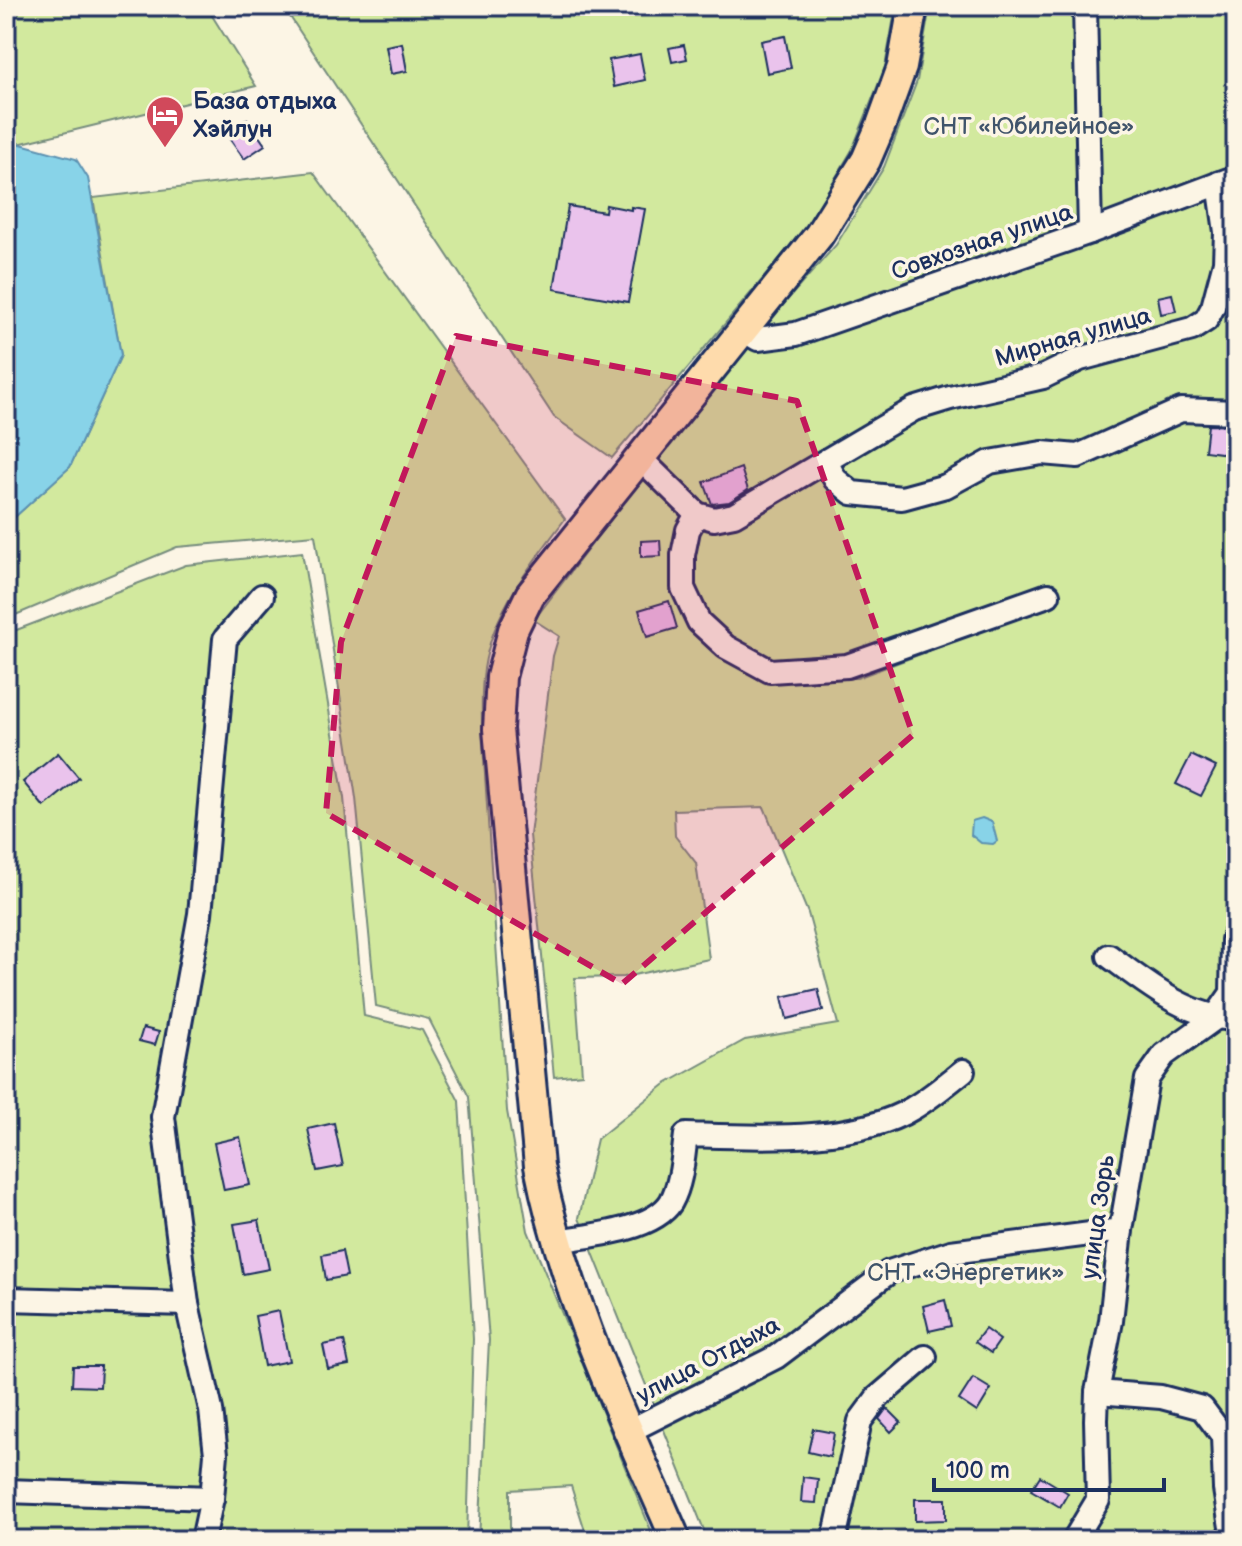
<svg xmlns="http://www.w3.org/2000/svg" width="1242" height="1546" font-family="'Balsamiq Sans',sans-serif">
  <rect width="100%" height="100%" fill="#fcf5e5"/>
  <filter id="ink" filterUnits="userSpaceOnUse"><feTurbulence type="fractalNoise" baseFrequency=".0125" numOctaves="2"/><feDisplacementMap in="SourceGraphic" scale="16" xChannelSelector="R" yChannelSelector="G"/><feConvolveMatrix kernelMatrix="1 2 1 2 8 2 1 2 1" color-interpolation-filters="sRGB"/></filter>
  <g filter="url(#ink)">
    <!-- green -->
    <g fill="#d2e99e" stroke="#768c7e" stroke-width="2" fill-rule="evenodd">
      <polygon points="6,6 206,6 256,86 18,144 6,140"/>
      <polygon points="283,6 896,6 885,67 852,150 807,226 612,458 554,417"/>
      <path d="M930,6H1236V1540H708L579,1218L597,1139L664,1085L745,1040L838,1024L808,913L764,807L674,810L675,836L696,863L709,959L624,977L575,978L582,1074L554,1077L530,835L553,656L559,636L534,620L719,377L836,245L884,167L917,81ZM950,643L857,678H850Z"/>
      <path d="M313,172L565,519C530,566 488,617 483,678C481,695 482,712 482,729L507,1111L528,1231L655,1540H588L571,1486L510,1490V1530L500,1540H479L489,1340L469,1097L429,1019L376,1006L356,798L315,535L177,547L6,619V525L70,467L121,355L93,198Z"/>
      <polygon points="302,552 344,798 364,1016 422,1030 459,1101 473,1339 467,1540 6,1540 6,634 186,565"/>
    </g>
    <!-- water -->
    <g fill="#88d3e8" stroke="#5c91b1" stroke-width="2">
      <polygon points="6,140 76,159 88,178 121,355 70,467 6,525"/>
      <polygon points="982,818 992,822 997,841 993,844 981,843 971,835 972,821"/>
    </g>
    <!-- building -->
    <g fill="#eac3ec" stroke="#1b2f5e" stroke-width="2">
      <polygon points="785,36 791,68 767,73 761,41"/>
      <polygon points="402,43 407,71 391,74 386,46"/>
      <polygon points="684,45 687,59 672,62 669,48"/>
      <polygon points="640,54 645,80 614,87 609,60"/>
      <polygon points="247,119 265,145 244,159 226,134"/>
      <polygon points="606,205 631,210 631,207 645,209 628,302 554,289 568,206 605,212"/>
      <polygon points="1172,294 1176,311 1161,314 1158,297"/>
      <polygon points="1208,425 1236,426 1236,455 1205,451"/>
      <polygon points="741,468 748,490 729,502 712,504 704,482"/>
      <polygon points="660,540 661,556 641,557 641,541"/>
      <polygon points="669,601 677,628 647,637 639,610"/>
      <polygon points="58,753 79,778 44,807 23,782"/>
      <polygon points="1191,755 1216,767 1201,796 1176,784"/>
      <polygon points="818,989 823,1010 787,1019 782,997"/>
      <polygon points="143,1028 159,1032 155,1045 139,1041"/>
      <polygon points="334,1123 343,1166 317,1171 308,1129"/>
      <polygon points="240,1137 250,1185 224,1190 214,1143"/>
      <polygon points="259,1220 269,1269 243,1274 234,1224"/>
      <polygon points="342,1251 347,1276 326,1280 322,1255"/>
      <polygon points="945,1300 951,1326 929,1331 923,1306"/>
      <polygon points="279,1311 289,1361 264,1366 255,1316"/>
      <polygon points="985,1329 1000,1340 991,1353 975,1342"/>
      <polygon points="344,1341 349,1365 328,1369 323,1345"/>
      <polygon points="73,1366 101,1366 100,1387 72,1386"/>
      <polygon points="973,1378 991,1389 977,1412 959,1400"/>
      <polygon points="887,1408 901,1422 891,1432 879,1419"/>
      <polygon points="813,1429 834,1433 830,1457 808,1452"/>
      <polygon points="1040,1476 1068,1493 1060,1507 1031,1490"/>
      <polygon points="803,1477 818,1479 816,1503 801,1502"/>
      <polygon points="915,1499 946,1499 946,1520 915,1521"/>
    </g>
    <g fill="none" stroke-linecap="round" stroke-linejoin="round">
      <!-- minor casing -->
      <g stroke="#1b2f5e" stroke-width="28">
        <g id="minor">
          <polyline points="1085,6 1090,232"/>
          <polyline points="743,330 758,339 796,334 1090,232 1236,177"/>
          <polyline points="641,459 697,514 714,519 734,515 914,409 950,398 1043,377 1080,359 1192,329 1206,320 1213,307 1225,262 1226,232 1219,183"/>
          <polyline points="826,461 835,479 852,493 902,498 946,486 990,462 1042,453 1078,456 1181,410 1236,412"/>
          <polyline points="697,514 688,530 683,555 683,588 699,622 726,647 770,671 847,666 1048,595"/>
          <path d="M1109,956C1147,984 1188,1018 1236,1019"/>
          <path d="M556,1241C587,1236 653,1231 671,1202C682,1182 683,1157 686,1135C752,1137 855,1144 913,1108C930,1098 947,1084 963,1071"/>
          <polyline points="6,1299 187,1304"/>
          <polyline points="1097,1392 1161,1397 1202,1408 1223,1436 1225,1489 1233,1540"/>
          <polyline points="629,1431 776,1357 889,1272 951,1252 1121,1230"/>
          <polyline points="6,1491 212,1498"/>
          <polyline points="203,1540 212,1498 216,1454 211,1410 187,1304 163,1117 200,914 225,639 262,596"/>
          <polyline points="834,1540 860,1421 877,1398 925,1357"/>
          <polyline points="1074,1540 1098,1500 1096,1420 1097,1392 1111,1321 1121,1230 1147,1079 1164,1055 1214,1019 1232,993 1233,940 1236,932"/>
        </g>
      </g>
      <!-- major casing -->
      <g stroke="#1b2f5e" stroke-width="34">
        <path id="major" d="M676,1540C623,1418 565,1298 539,1166L498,729L501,677L513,630L530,595L819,235L866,160L881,125L902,67L913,6"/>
      </g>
      <!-- minor -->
      <use href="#minor" stroke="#fcf5e5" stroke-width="22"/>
      <!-- major -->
      <use href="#major" stroke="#fedbac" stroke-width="28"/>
    </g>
  </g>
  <!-- marked area -->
  <path fill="#c2185b" fill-opacity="0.2" stroke="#c2185b" stroke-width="6" stroke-dasharray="16 10" stroke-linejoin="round" d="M456,336L797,401L913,735L622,984L326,813L341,642Z"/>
  <!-- icons -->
  <defs>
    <g id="hotel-pin" transform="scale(2)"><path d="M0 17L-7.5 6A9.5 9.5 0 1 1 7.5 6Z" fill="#d1495b" stroke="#fcf5e5"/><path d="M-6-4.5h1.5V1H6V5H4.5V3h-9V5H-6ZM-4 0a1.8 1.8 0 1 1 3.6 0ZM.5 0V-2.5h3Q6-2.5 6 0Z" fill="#fff"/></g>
  </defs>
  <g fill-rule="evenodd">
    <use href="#hotel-pin" x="165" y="115"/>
  </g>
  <g text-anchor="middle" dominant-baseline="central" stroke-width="7" stroke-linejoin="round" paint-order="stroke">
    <!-- poi labels -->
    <g font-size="24" font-weight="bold" fill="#1b2f5e" stroke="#fcf5e5" text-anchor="start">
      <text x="193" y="101">База отдыха<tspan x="193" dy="28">Хэйлун</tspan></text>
    </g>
    <!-- park labels -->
    <g font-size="24" fill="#40546b" stroke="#fcf5e5">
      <text x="1029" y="126">СНТ «Юбилейное»</text>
      <text x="966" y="1272">СНТ «Энергетик»</text>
    </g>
    <!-- street labels -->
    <g font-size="24" fill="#1b2f5e" stroke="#fcf5e5">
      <text transform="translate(982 242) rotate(-19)">Совхозная улица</text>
      <text transform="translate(1073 337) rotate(-16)">Мирная улица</text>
      <text transform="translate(1098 1217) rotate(-82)">улица Зорь</text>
      <text transform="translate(708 1360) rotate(-28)">улица Отдыха</text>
    </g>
  </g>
  <!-- margin -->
  <rect width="1242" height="1546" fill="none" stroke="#fcf5e5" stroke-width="32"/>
  <rect x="16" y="16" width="1210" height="1514" fill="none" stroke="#1b2f5e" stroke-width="3" filter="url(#ink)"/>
  <!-- scale -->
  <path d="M934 1478v12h230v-12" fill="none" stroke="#1b2f5e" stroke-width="4"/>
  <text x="946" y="1478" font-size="24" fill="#1b2f5e" stroke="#fcf5e5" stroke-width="6" paint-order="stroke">100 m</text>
</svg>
